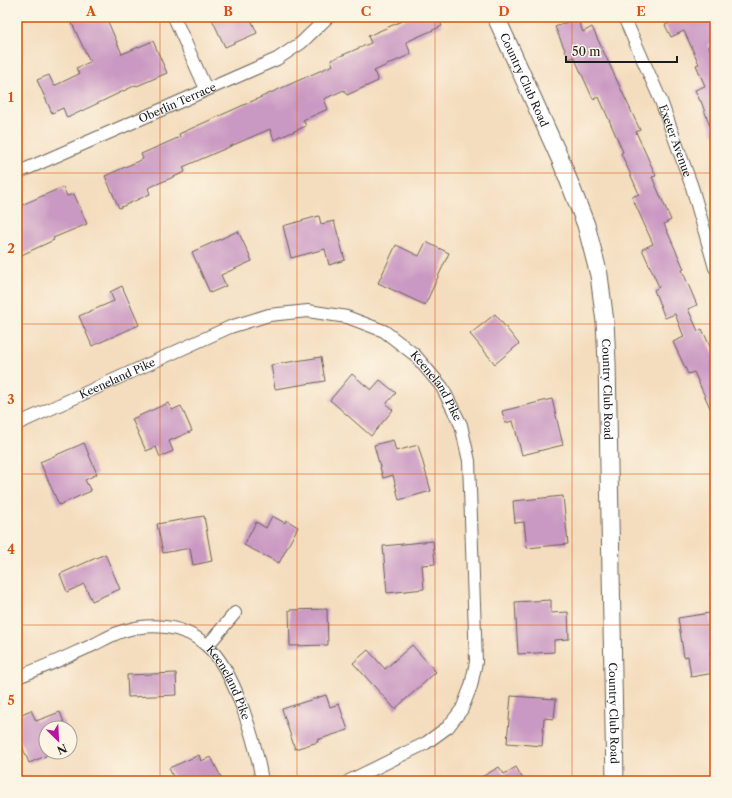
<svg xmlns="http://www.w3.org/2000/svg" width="732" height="798" font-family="'Libre Caslon Text',serif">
  <rect width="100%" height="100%" fill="#fcf5e5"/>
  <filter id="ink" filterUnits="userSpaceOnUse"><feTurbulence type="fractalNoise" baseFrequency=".025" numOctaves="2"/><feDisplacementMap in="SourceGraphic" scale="8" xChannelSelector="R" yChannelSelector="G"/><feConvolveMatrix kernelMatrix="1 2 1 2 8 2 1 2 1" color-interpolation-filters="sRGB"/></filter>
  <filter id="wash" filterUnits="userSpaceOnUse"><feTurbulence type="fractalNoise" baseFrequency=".012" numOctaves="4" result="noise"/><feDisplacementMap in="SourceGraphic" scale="16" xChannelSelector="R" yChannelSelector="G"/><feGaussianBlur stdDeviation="0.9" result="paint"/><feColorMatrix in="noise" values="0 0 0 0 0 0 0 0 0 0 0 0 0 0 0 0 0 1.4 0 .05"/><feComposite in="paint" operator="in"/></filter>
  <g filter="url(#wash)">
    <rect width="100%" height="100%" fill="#f4ddbe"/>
    <g id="blocks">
      <!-- building -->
      <g fill="#ca99c3">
        <polygon points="69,17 106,17 122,54 153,41 167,73 137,86 136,85 67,118 63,108 52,113 37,80 49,75 54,86 79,74 76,68 90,62"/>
        <polygon points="211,17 250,17 257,33 225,47"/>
        <polygon points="411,17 438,17 442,26 406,42 411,54 374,71 378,81 347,95 344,90 324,99 328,109 303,120 306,126 274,140 270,129 183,167 185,172 148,188 150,194 119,208 105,176 143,159 141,154 180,137 179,134 333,65 331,60 371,43 368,36"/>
        <polygon points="682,17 711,17 715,26 715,28 710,31 715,42 708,45 715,61 715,134 713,135 701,101 700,101 695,90 705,86 696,65 699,64 684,31 671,37 665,25"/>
        <polygon points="577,18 583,32 592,27 640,130 636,132 656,176 652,177 671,220 664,224 684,269 682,270 697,305 688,309 698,331 702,329 715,357 715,419 694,372 688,374 673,342 684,337 675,314 665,318 654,290 659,287 642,249 653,244 632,197 639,194 621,153 623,152 599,97 593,99 574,57 569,59 555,27"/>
        <polygon points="63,187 67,196 74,194 87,224 53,238 54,240 17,257 17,207"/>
        <polygon points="319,216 321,224 334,221 345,260 329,265 325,249 291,258 283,226"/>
        <polygon points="238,231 252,261 221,275 226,286 210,293 192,252"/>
        <polygon points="426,242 449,253 425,305 378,283 396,245 419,256"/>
        <polygon points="122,286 139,325 92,346 79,316 114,301 110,292"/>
        <polygon points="495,314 519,344 495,364 470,334"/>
        <polygon points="321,357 325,381 275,389 271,365"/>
        <polygon points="352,374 371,390 380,380 396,393 386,404 393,410 371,436 330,400"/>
        <polygon points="552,399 563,445 522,455 513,421 505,423 502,411"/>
        <polygon points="168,403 172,410 181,406 192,431 169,441 173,451 160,457 156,447 146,451 132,419"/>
        <polygon points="393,440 396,451 418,445 431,491 399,500 393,475 383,478 374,445"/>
        <polygon points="84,443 97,474 85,480 91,491 59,505 40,462"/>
        <polygon points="563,496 568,544 527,548 524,522 515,523 513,501"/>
        <polygon points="204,516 212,561 193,565 190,548 163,553 157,524"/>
        <polygon points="272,516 285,523 286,520 298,527 279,563 244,545 256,522 266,528"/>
        <polygon points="433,541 435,564 422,565 424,589 387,593 383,546"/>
        <polygon points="105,554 120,589 92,601 84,584 67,592 60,574"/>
        <polygon points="551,600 551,613 568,612 569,639 554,640 554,652 518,654 515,602"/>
        <polygon points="327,609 328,645 290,646 289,610"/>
        <polygon points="710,613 715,646 715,652 710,652 714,673 691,677 688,656 684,657 678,618"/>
        <polygon points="412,645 436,672 395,709 353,663 368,650 385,669"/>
        <polygon points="176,673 177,695 128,697 127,675"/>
        <polygon points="326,695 330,707 339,704 348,730 317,740 318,742 295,749 282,709"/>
        <polygon points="511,696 556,699 554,719 544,718 542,746 507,743"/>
        <polygon points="31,710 36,721 60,712 66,728 46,728 46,756 29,763 17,734 17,716"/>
        <polygon points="199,755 201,761 211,757 223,781 175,781 169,768"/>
        <polygon points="499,767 504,774 516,767 524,781 475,781"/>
      </g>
    </g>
  </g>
  <g filter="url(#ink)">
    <use href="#blocks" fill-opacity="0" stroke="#686055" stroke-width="1"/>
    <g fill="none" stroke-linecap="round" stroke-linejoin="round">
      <!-- minor casing -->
      <g stroke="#686055" stroke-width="14">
        <g id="minor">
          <polyline points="174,17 206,89"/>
          <path id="s1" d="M624,17L661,101L692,187L715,268"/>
          <path id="s2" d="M17,173L277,59L301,43L328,17"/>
          <path id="s3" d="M17,424L230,327L269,315L308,311L347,317L384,331L415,355L442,387L461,425L469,461L476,662L471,686L462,709L448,727L426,743L349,781"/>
          <polyline points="208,645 235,613"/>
          <path id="s4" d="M17,677C43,668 68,656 93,645C103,640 113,634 123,631C151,622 184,625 206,645C235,669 256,744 262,781"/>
        </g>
      </g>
      <!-- secondary casing -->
      <g stroke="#686055" stroke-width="19">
        <g id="secondary">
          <path id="s5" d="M496,17L561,161L586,225L599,275L605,322L607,362L615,781"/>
        </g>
      </g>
      <!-- minor -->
      <use href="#minor" stroke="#fff" stroke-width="12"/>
      <!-- secondary -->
      <use href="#secondary" stroke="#fff" stroke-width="17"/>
    </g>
  </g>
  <!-- grid -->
  <path fill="none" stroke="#d4530e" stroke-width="1" stroke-opacity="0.55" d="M160,17V781M297,17V781M435,17V781M572,17V781M17,173H715M17,324H715M17,474H715M17,625H715"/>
  <g text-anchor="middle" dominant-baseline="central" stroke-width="3.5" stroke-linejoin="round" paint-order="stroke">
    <!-- street labels -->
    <g font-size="11" fill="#1c1c1c" stroke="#fcf5e5">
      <text stroke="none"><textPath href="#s5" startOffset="69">Country Club Road</textPath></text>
      <text stroke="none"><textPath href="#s2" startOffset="175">Oberlin Terrace</textPath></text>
      <text stroke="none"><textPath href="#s1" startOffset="134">Exeter Avenue</textPath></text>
      <text stroke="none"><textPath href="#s3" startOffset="110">Keeneland Pike</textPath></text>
      <text stroke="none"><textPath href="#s3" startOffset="470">Keeneland Pike</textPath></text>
      <text stroke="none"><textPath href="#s5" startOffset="393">Country Club Road</textPath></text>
      <text stroke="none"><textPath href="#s4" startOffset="248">Keeneland Pike</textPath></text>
      <text stroke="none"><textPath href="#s5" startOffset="717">Country Club Road</textPath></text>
    </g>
  </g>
  <!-- margin -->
  <rect width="732" height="798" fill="none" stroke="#fcf5e5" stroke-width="44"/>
  <!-- north arrow -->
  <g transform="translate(58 740) rotate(156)"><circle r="19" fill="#fcf5e5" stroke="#a29e95"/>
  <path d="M0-3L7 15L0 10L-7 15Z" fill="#b5179e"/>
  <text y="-6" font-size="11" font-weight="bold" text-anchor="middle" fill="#1c1c1c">N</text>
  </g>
  <!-- scale -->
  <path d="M566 56v6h111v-6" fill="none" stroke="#1c1c1c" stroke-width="2"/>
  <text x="572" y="56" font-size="12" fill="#1c1c1c" stroke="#fcf5e5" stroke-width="3" paint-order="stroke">50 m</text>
  <rect x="22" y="22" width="688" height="754" fill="none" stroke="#d4530e" stroke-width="1.5"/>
  <g font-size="13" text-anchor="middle" font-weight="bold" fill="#d4530e">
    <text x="91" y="16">A</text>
    <text x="228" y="16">B</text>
    <text x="366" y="16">C</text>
    <text x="504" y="16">D</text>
    <text x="641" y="16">E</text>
    <text x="11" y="102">1</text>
    <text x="11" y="253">2</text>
    <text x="11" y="404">3</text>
    <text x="11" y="554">4</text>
    <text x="11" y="705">5</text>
  </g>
</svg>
